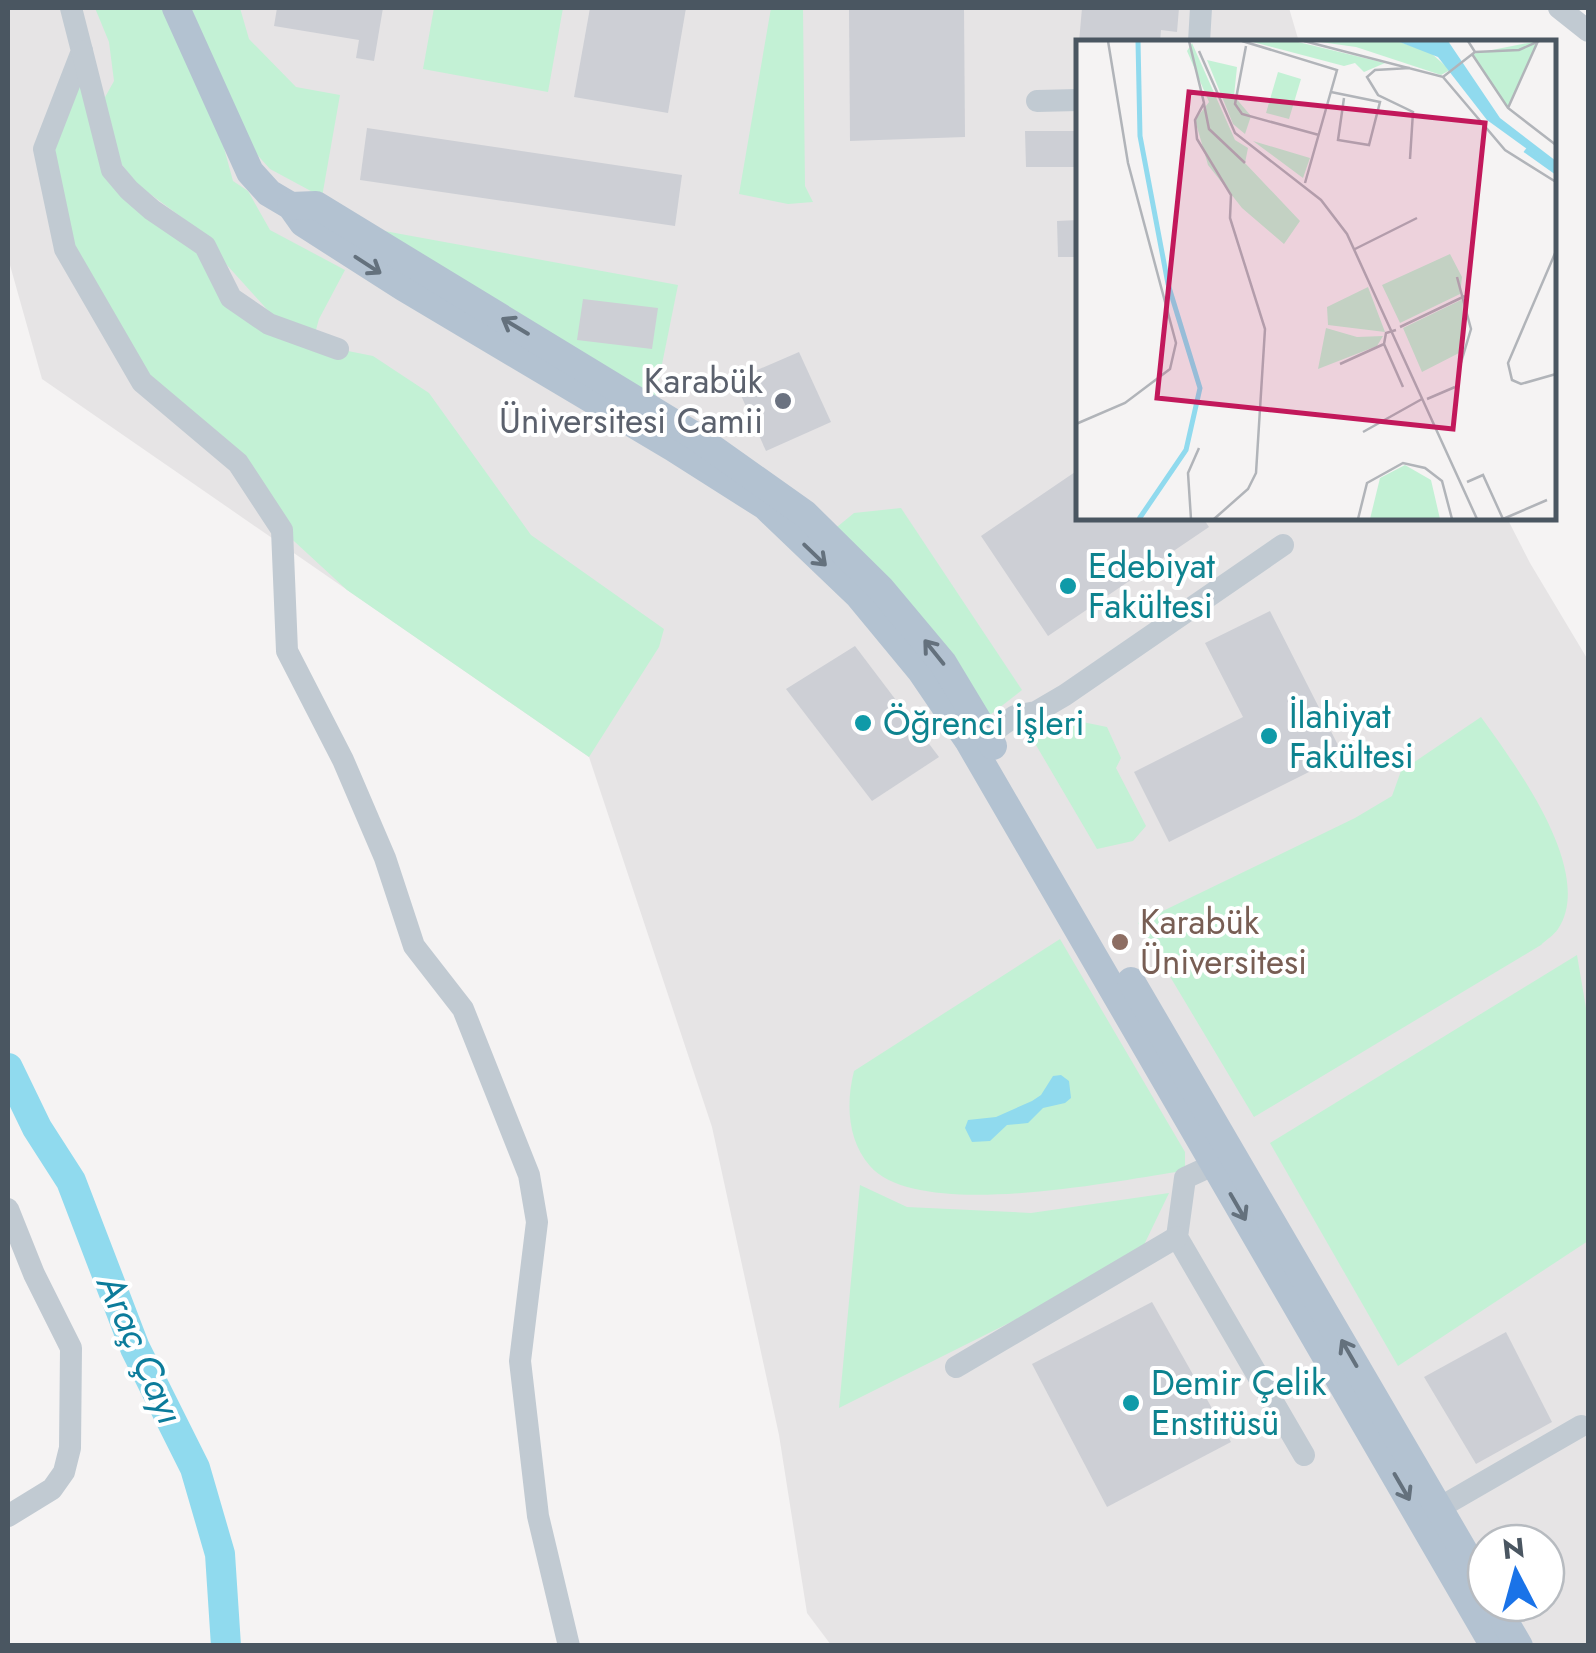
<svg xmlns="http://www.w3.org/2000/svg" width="1596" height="1653" font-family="Jost,sans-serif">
  <rect width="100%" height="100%" fill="#f5f3f3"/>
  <!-- education -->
  <path fill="#e6e4e5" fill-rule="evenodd" d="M8,8H1289L1299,42H1078V518H1507L1530,563L1588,660V1645H831L807,1613L779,1435L712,1127L589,757L42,379L8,258ZM1486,1543H1546V1603H1486Z"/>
  <!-- green -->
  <g fill="#c3f1d5">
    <polygon points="95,8 163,8 218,126 233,181 248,191 270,230 345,270 319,319 314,337 273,316 188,222 138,185 111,151 99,108 114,81 109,42"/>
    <polygon points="191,8 240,8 249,39 296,87 340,95 322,197 270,169 252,149"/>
    <polygon points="434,8 563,8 548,92 423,69"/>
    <polygon points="771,8 803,8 805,186 813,202 788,204 739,194"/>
    <polygon points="82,51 112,170 183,229 231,298 338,349 373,356 429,393 531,535 664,629 659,647 589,757 347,590 282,530 238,463 142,382 65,249 44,149"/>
    <polygon points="368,228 678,285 655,399"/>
    <polygon points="901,508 1022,690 990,715 837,527 854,513"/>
    <polygon points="1047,715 1053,721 1058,717 1107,727 1121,758 1116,768 1146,826 1133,841 1097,849 1026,728"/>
    <path d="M1481,717C1514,763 1596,872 1558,929C1554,935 1546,940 1541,945L1254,1117L1138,923L1355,818L1392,796L1401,771Z"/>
    <path d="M1060,939L1185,1152V1166L1176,1172C1110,1182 918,1221 870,1166C847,1140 846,1102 854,1071Z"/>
    <polygon points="1577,955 1588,1020 1588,1241 1398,1366 1270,1143"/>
    <polygon points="860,1185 907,1207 1031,1213 1169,1193 1142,1249 1025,1315 839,1408"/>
  </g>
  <!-- water -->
  <polygon fill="#90daee" points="1061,1075 1069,1081 1071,1098 1065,1103 1043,1108 1028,1123 1007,1125 990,1141 972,1142 965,1128 968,1120 996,1117 1032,1101 1041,1095 1053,1076"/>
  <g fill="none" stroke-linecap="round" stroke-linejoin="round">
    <!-- river -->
    <polyline stroke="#90daee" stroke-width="30" points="8,1068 37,1128 71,1181 135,1348 195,1468 220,1554 226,1646"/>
  </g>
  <!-- building -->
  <g fill="#cdcfd5">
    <polygon points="277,8 383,8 374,61 356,58 359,40 274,26"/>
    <polygon points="590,8 686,8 668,113 574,97"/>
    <polygon points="849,8 964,8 965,137 850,141"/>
    <polygon points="1082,8 1179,8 1177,32 1161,30 1160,42 1079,42"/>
    <polygon points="367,128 682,175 675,226 360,180"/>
    <polygon points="1025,131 1078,131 1078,167 1026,167"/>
    <polygon points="1078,220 1078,257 1058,257 1057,221"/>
    <polygon points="583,299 658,308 652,349 577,340"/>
    <polygon points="799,352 831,422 766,451 734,380"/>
    <polygon points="1078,470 1078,518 1203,518 1209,527 1048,636 981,536"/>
    <polygon points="1270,611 1343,755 1169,842 1134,772 1243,717 1205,643"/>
    <polygon points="855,646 939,757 872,801 786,689"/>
    <polygon points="1152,1302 1231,1442 1107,1507 1032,1364"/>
    <polygon points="1506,1332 1552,1422 1476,1464 1424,1377"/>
  </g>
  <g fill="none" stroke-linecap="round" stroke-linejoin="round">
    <!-- minor -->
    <g stroke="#c1cad2" stroke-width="22">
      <polyline points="71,8 82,51 44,149 65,249 142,382 238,463 282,530 287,651 343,760 385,858 414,946 463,1009 529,1175 537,1222 520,1361 538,1516 569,1646"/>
      <polyline points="1559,8 1588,31"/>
      <polyline points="1199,42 1201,8"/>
      <polyline points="82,51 112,170 129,190 152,210 205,246 231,298 269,324 338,349"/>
      <polyline points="1037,101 1078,100"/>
      <polyline points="975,744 1015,716 1036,712 1065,695 1283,545"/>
      <polyline points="1226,1159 1185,1178 1177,1237 1304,1455"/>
      <polyline points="8,1209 34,1274 71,1348 70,1448 64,1472 52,1489 8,1516"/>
      <polyline points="956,1367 1177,1237"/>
      <polyline points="1439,1508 1581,1426"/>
    </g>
    <!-- major -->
    <g stroke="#b3c2d1" stroke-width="28">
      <polyline points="176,8 250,172 269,193 291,206 303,223 403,287 672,447 765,506 859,596 921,671 968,740 1494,1646"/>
      <polyline points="291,206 316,205 695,436 805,514 881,589 943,663 993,746"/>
      <polyline points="1131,981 1486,1589"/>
      <polyline points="1494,1603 1519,1646"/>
    </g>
  </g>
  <!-- one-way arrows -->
  <defs><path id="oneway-shaft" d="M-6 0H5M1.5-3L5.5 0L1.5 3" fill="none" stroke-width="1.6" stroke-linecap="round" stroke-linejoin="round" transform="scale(2.5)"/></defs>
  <g stroke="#64717d">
    <use href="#oneway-shaft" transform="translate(368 265) rotate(33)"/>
    <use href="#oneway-shaft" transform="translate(515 326) rotate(-149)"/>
    <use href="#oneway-shaft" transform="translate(815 555) rotate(44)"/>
    <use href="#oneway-shaft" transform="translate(934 652) rotate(-129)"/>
    <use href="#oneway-shaft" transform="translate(1238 1207) rotate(60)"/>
    <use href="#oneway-shaft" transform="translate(1349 1353) rotate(-120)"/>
    <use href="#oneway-shaft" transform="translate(1402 1487) rotate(60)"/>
  </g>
  <!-- markers -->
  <circle fill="#6b7280" stroke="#fff" stroke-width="4" cx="783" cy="401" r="10"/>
  <g fill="#0f9aa8" stroke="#fff" stroke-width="4">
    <circle cx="1068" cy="586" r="10"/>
    <circle cx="863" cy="723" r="10"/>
    <circle cx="1269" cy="736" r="10"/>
    <circle cx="1131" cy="1403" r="10"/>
  </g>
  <circle fill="#8d6e63" stroke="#fff" stroke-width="4" cx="1120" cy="942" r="10"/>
  <g text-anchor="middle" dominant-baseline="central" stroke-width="8" stroke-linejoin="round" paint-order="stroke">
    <!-- worship labels -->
    <g font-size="35" fill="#5b616d" stroke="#fff" text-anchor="end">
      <text x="763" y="381">Karabük<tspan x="763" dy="40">Üniversitesi Camii</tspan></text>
    </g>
    <!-- culture labels -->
    <g font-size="35" fill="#0d838f" stroke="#fff" text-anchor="start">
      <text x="1088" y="566">Edebiyat<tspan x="1088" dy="40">Fakültesi</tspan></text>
      <text x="1289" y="716">İlahiyat<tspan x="1289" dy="40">Fakültesi</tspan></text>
      <text x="883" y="723">Öğrenci İşleri</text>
      <text x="1151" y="1383">Demir Çelik<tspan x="1151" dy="40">Enstitüsü</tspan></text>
    </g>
    <!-- education labels -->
    <g font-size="35" fill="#785e54" stroke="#fff" text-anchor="start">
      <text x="1140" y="922">Karabük<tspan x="1140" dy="40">Üniversitesi</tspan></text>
    </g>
    <!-- water labels -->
    <g font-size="38" font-style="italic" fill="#0c7c9b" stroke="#fff">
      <text transform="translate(141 1349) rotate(66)">Araç Çayı</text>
    </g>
  </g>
  <!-- overview -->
  <g transform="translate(1076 40)">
    <rect width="480" height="480" fill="#f5f3f3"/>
    <path d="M173,1H218L309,23L288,32L279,23L268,26ZM237,1H321L355,13L374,30L365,35L280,7ZM462,1L432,68L396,14ZM116,3L159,100L172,108L169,123L224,181L208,204L166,168L132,125L119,80L133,62L111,11ZM131,20L161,27L158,56L175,76L169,94L157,84ZM202,32L225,39L213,79L190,73ZM177,101L234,118L227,138ZM374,214L386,237L384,254L324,283L306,245ZM292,247L309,292L252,285L251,267ZM387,259L385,312L346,332L327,288ZM250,288L281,297L307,296L301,306L242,329ZM329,425L355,440L364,479H294L304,438Z" fill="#c3f1d5"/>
    <path d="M321,1H372L424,78L480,121V130L411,80L362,17Z" fill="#90daee"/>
    <path fill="none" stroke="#90daee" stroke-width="5" d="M62,1L64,96L92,244L124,348L110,410L63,479M449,110L480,132"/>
    <path fill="none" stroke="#b1b4b9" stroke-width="2.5" d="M113,1L128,63L119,80L121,99L155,155L154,178L189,289L180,433L172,449L138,479M166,1L261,30L229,143M228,1L367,37L399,12L392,1M170,6L159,64L166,74L243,95M123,11L159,93L245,160L271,194L401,479M399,12L443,10L463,1M396,14L432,68L480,105M334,28L299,30L291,37L302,55L337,72L334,119M367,37L429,110L480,142M255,52L304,62L293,105L262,100L268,58M128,64L133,89L169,123M432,68L462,1M279,209L341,178M480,211L432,323L436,340L445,344L480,334M381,237L395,289L384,326M324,287L389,256M320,290L310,293L308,304L327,347M264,324L308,304M351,359L379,347M0,384L49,363L94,329L100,303L52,123L32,1M287,392L346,359M391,442L407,435L427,479M115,479L112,433L123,408M282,479L291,443L327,423L349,428L366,441L376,479M427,479L471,460"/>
    <path fill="#c2185b" fill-opacity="0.15" stroke="#c2185b" stroke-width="5" d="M113,52L409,83L377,389L81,358Z"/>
    <rect width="480" height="480" fill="none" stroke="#4a5661" stroke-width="5"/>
  </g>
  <!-- border -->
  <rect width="1596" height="1653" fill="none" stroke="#4a5661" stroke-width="20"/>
  <!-- north arrow -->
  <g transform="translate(1516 1573) rotate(354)"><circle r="48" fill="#ffffff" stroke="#b7bbc0" stroke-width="2.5"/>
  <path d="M0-8L18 38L0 25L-18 38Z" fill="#1a73e8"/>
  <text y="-15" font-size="28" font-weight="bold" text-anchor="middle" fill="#4a5661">N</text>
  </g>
</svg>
